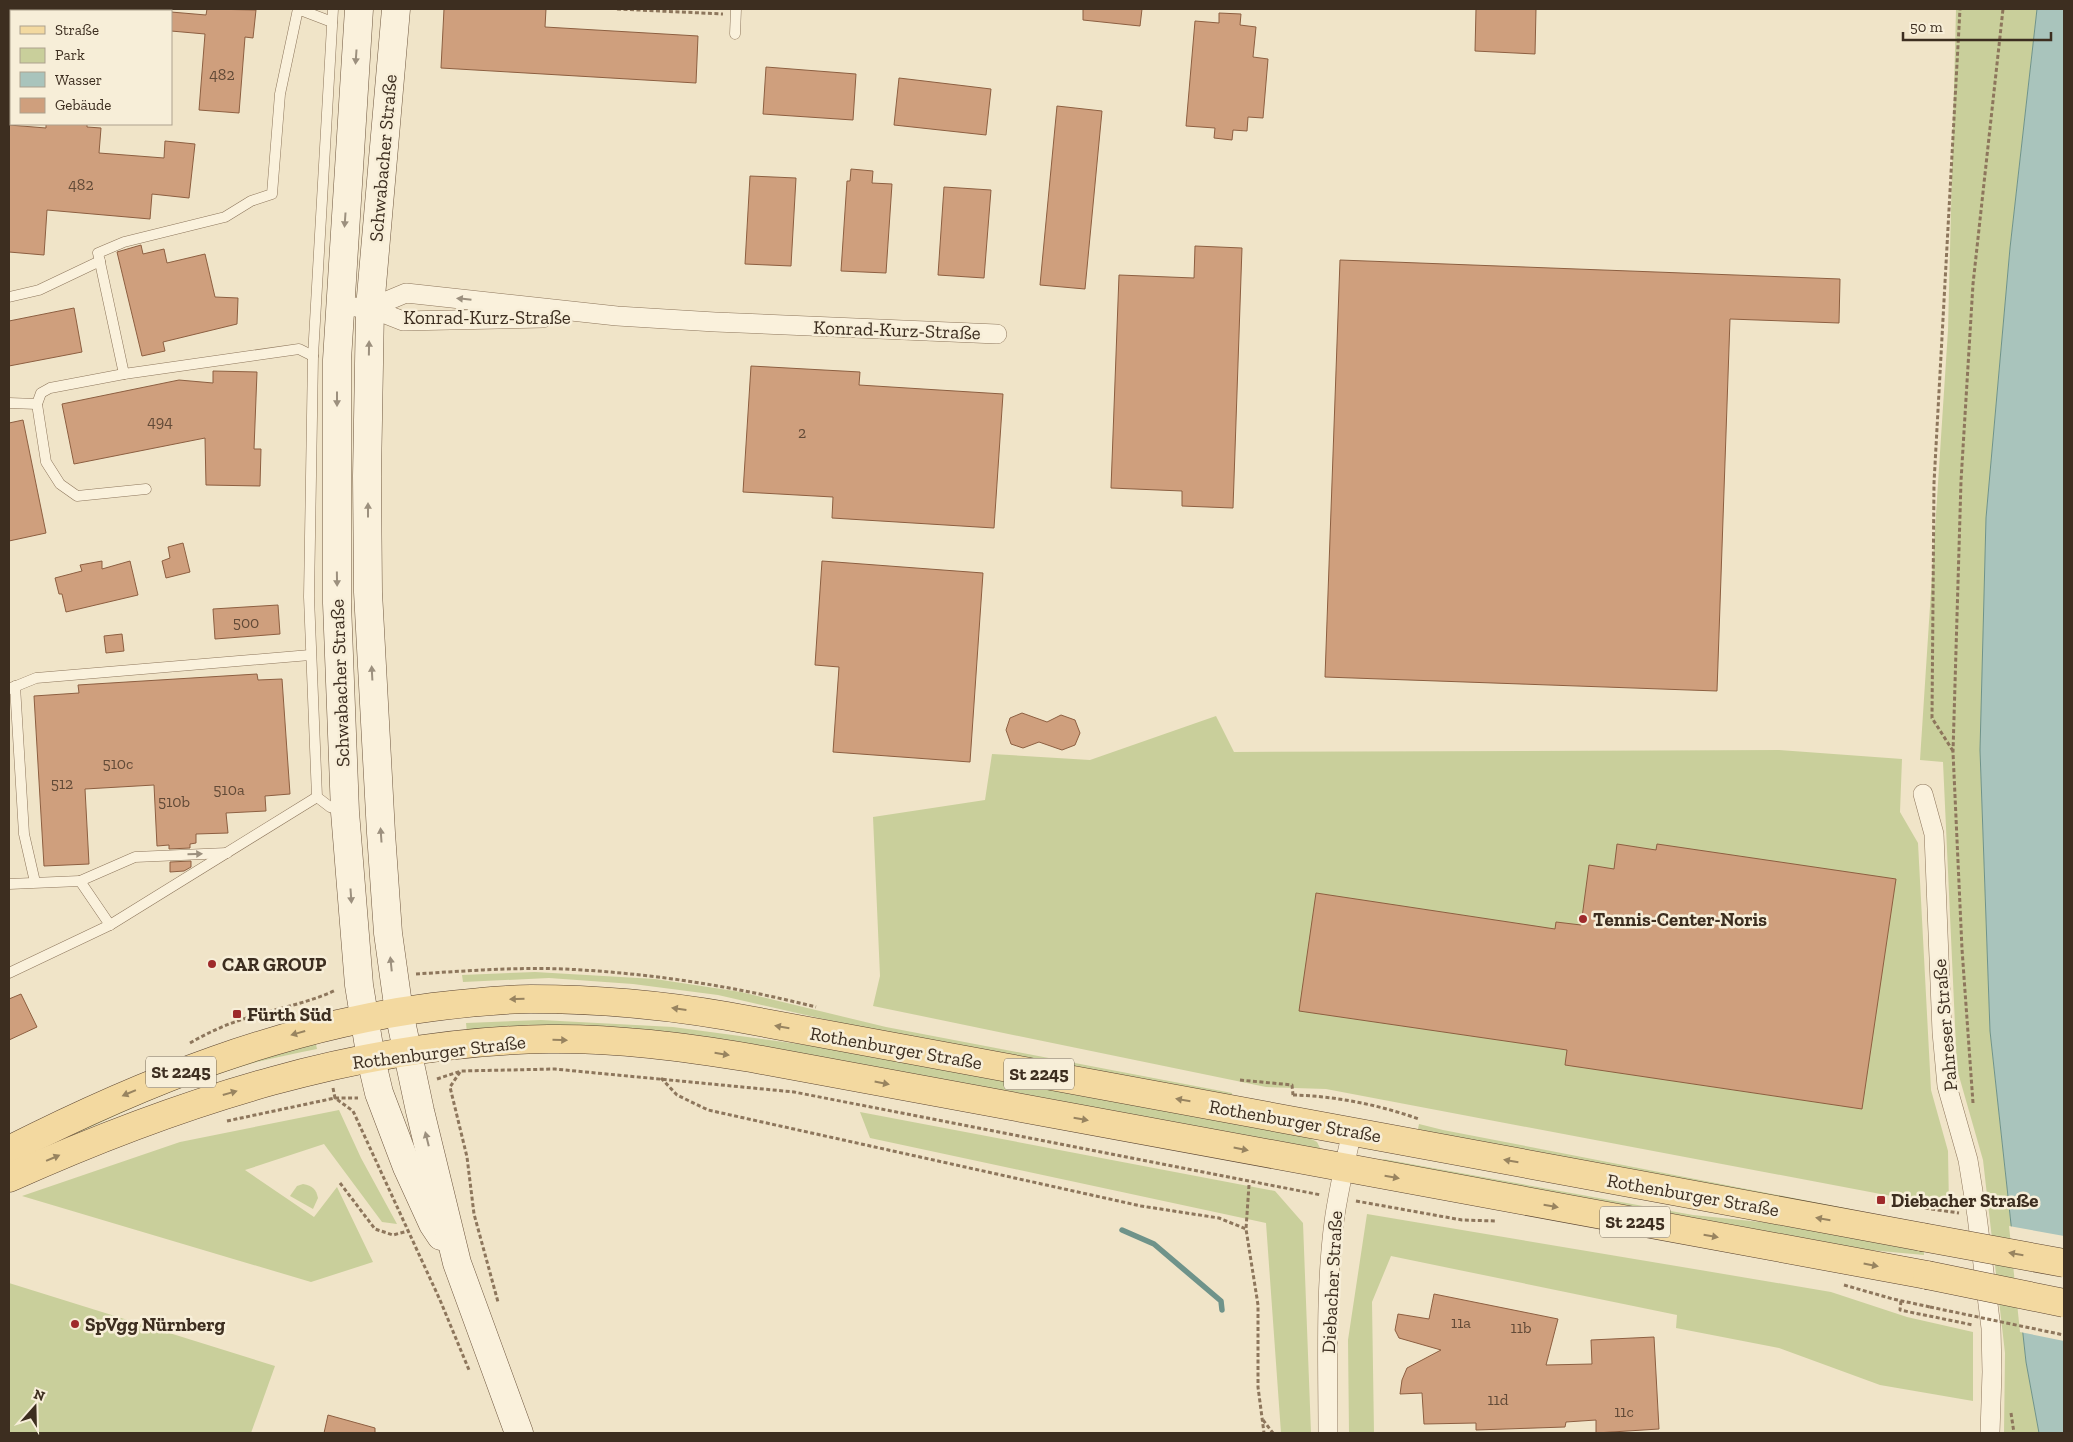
<svg xmlns="http://www.w3.org/2000/svg" width="2073" height="1442" font-family="'Zilla Slab',serif">
  <rect width="100%" height="100%" fill="#f0e4c8"/>
  <!-- green -->
  <g fill="#c9cf9b">
    <polygon points="1956,9 2037,9 2010,248 1986,518 1980,750 1990,1031 2026,1362 2039,1433 2004,1433 2005,1353 1983,1160 1957,1069 1943,762 1920,760 1948,330"/>
    <polygon points="1216,716 1234,752 1779,750 1902,759 1900,812 1918,843 1931,1090 1948,1151 1949,1207 1326,1089 1266,1087 873,1006 880,976 873,817 985,800 992,754 1090,760"/>
    <polygon points="535,972 655,979 741,992 886,1027 1232,1093 1231,1098 876,1031 718,995 633,984 549,978 463,982 462,975"/>
    <polygon points="541,1020 673,1027 835,1049 1302,1134 1317,1142 1320,1148 1319,1150 813,1059 467,1033 466,1023"/>
    <path d="M315,1040L317,1049C297,1053 277,1057 257,1062C171,1087 89,1127 9,1167V1160L173,1085Z"/>
    <polygon points="339,1110 361,1158 397,1224 382,1222 324,1144 245,1170 314,1217 337,1187 373,1262 311,1282 22,1196 180,1142"/>
    <polygon points="860,1112 1275,1191 1303,1223 1311,1433 1281,1433 1266,1223 870,1138"/>
    <polygon points="1419,1124 1443,1130 1850,1209 1855,1214 1432,1133 1418,1129"/>
    <polygon points="1383,1159 1693,1215 1789,1225 1924,1249 1924,1255 1847,1248 1382,1161"/>
    <path d="M303,1184C313,1186 316,1189 318,1198L313,1209L290,1196L297,1186Z"/>
    <polygon points="1367,1214 1831,1292 1907,1317 1973,1332 1973,1401 1880,1385 1779,1348 1676,1328 1677,1315 1391,1256 1372,1302 1374,1433 1349,1433 1348,1340"/>
    <polygon points="9,1283 275,1366 251,1433 9,1433"/>
  </g>
  <!-- water -->
  <polygon fill="#a9c4bc" stroke="#6f938a" points="2037,9 2064,9 2064,1433 2039,1433 2026,1362 1990,1031 1980,750 1986,518 2010,248"/>
  <!-- pier -->
  <polygon fill="#f0e4c8" points="2009,1226 2064,1236 2064,1341 2020,1332"/>
  <g fill="none" stroke-linecap="round" stroke-linejoin="round">
    <!-- stream -->
    <polyline stroke="#6f938a" stroke-width="5.5" points="1122,1230 1154,1244 1221,1301 1222,1310"/>
  </g>
  <!-- building -->
  <g fill="#cf9f7d" stroke="#8d5f41">
    <polygon points="207,9 256,10 253,38 245,37 239,113 199,110 205,34 171,31 171,12 206,15"/>
    <polygon points="444,9 546,9 545,27 698,36 696,83 441,68"/>
    <polygon points="1083,9 1142,9 1140,26 1083,20"/>
    <polygon points="1476,9 1536,9 1535,54 1475,51"/>
    <polygon points="1219,13 1241,14 1240,25 1256,27 1253,57 1268,59 1263,118 1248,117 1247,131 1233,130 1232,140 1214,138 1215,128 1186,126 1195,21 1219,23"/>
    <polygon points="766,67 856,74 853,120 763,114"/>
    <polygon points="899,78 991,89 986,135 894,125"/>
    <polygon points="1057,106 1102,111 1085,289 1040,285"/>
    <polygon points="46,124 87,124 87,127 101,128 99,153 164,158 165,141 195,144 189,198 152,194 150,219 47,210 44,255 9,252 9,125 46,128"/>
    <polygon points="851,169 873,171 872,183 892,184 886,273 841,271 847,181 850,181"/>
    <polygon points="750,176 796,178 791,266 745,264"/>
    <polygon points="944,187 991,190 984,278 938,275"/>
    <polygon points="141,245 143,254 164,249 167,263 205,254 215,297 238,298 237,324 163,342 165,351 142,356 117,252"/>
    <polygon points="1195,246 1242,248 1233,508 1182,506 1182,491 1111,488 1119,275 1194,278"/>
    <polygon points="1340,260 1840,279 1839,323 1730,319 1717,691 1325,677"/>
    <polygon points="74,308 82,352 9,366 9,321"/>
    <polygon points="751,366 860,372 859,385 1003,394 994,528 832,518 833,497 743,492"/>
    <polygon points="213,371 257,372 254,449 261,449 260,486 206,485 205,438 74,464 62,404 179,380 213,383"/>
    <polygon points="23,420 46,533 9,541 9,423"/>
    <polygon points="183,543 190,572 166,578 162,561 170,558 168,547"/>
    <polygon points="102,561 102,569 130,561 138,595 66,612 62,594 59,594 55,578 82,571 80,565"/>
    <polygon points="822,561 983,573 970,762 833,752 839,667 815,665"/>
    <polygon points="278,605 280,634 215,639 213,609"/>
    <polygon points="122,634 124,651 106,653 104,636"/>
    <polygon points="257,674 258,680 282,679 290,794 265,796 266,811 226,813 228,833 196,834 196,843 190,844 190,848 169,849 169,845 157,846 154,785 85,789 89,864 44,866 34,696 79,693 78,685"/>
    <polygon points="1022,713 1047,722 1061,715 1075,720 1080,733 1075,745 1062,750 1039,742 1023,748 1011,744 1006,730 1010,718"/>
    <polygon points="1617,844 1656,850 1657,844 1896,879 1862,1109 1565,1065 1567,1050 1299,1011 1316,893 1555,929 1556,922 1581,925 1589,865 1614,869"/>
    <polygon points="191,861 191,867 184,871 170,872 170,862"/>
    <polygon points="21,994 37,1027 9,1040 9,999"/>
    <polygon points="1434,1294 1558,1319 1546,1365 1592,1364 1591,1340 1654,1337 1659,1429 1596,1433 1596,1420 1566,1422 1565,1427 1476,1430 1476,1423 1424,1424 1422,1393 1400,1394 1402,1380 1407,1368 1441,1350 1399,1338 1395,1330 1398,1314 1429,1319"/>
    <polygon points="328,1415 375,1428 375,1433 324,1433"/>
  </g>
  <g fill="none" stroke-linecap="round" stroke-linejoin="round">
    <!-- lane casing -->
    <g stroke="#8d765c" stroke-width="11">
      <g id="lane">
        <polyline points="333,9 313,356 309,597 317,797 330,807 342,811"/>
        <polyline points="735,34 736,9"/>
        <polyline points="9,297 39,290 100,261"/>
        <polyline points="313,356 299,349 124,374 98,253 124,242 225,217 251,201 272,194 280,94 298,9 332,22"/>
        <polyline points="124,374 50,388 41,393 37,404 46,462 60,484 77,496 146,489"/>
        <polyline points="9,403 37,404"/>
        <polyline points="15,686 24,834 35,882"/>
        <polyline points="9,689 36,678 310,655"/>
        <polyline points="80,881 135,857 227,853"/>
        <polyline points="9,884 80,881 110,925"/>
        <polyline points="9,973 110,925 317,797"/>
      </g>
    </g>
    <!-- street casing -->
    <g stroke="#8d765c" stroke-width="20">
      <g id="street">
        <polyline points="340,306 370,308 403,321 543,318"/>
        <polyline points="370,308 406,293 617,316 715,322 997,334"/>
        <polyline points="1923,794 1934,834 1942,1032 1947,1086 1968,1160 1977,1216 1991,1328 1992,1372 1990,1433"/>
        <path d="M1328,1433C1328,1363 1325,1292 1334,1222C1338,1192 1345,1162 1352,1132"/>
      </g>
    </g>
    <!-- secondary casing -->
    <g stroke="#6f573f" stroke-width="29">
      <g id="secondary">
        <polyline points="359,9 337,360 337,603 345,812 359,985 371,1059 379,1093 407,1167 433,1224 441,1236"/>
        <polyline points="396,9 370,308 367,476 368,592 381,833 388,933 399,1012 420,1111 457,1263 519,1433"/>
      </g>
    </g>
    <!-- primary casing -->
    <g stroke="#5b4430" stroke-width="29">
      <g id="primary">
        <path d="M9,1150C143,1082 283,1026 433,1007C466,1003 499,999 531,999C597,999 663,1005 727,1016L1922,1237"/>
        <path d="M9,1178C178,1102 361,1042 548,1039C616,1038 684,1047 751,1058L1927,1275"/>
      </g>
    </g>
    <!-- path -->
    <g stroke="#8d765c" stroke-width="3" stroke-dasharray="4 2.5" stroke-linecap="butt">
      <polyline points="617,9 723,14"/>
      <polyline points="1953,751 1932,718 1934,483 1960,9"/>
      <path d="M416,974C465,971 515,967 564,969C650,973 733,986 816,1007"/>
      <path d="M190,1043C209,1032 229,1023 250,1017C279,1008 308,1003 336,990"/>
      <polyline points="460,1072 450,1087 467,1157 474,1214 498,1302"/>
      <polyline points="661,1078 677,1095 708,1110 1141,1206 1219,1218 1246,1229"/>
      <polyline points="437,1079 461,1071 555,1069 794,1092 1321,1195"/>
      <polyline points="1240,1080 1292,1085 1293,1095"/>
      <polyline points="333,1088 335,1098 353,1111 440,1300 469,1370"/>
      <path d="M1293,1095C1336,1096 1379,1105 1419,1119"/>
      <polyline points="1973,1103 1962,949 1953,752 1961,481 1973,284 2003,9"/>
      <polyline points="227,1121 335,1098 358,1098"/>
      <polyline points="340,1183 375,1229 393,1235 408,1231"/>
      <polyline points="1249,1185 1246,1229 1258,1305 1258,1387 1264,1433"/>
      <polyline points="1356,1201 1462,1220 1496,1221"/>
      <polyline points="1900,1208 1904,1205 1959,1213"/>
      <polyline points="1844,1285 1893,1299 1930,1307"/>
      <polyline points="1901,1301 1900,1310 1973,1325"/>
      <polyline points="2011,1413 2014,1433"/>
      <polyline points="1263,1420 1273,1433"/>
    </g>
    <!-- lane -->
    <use href="#lane" stroke="#faf1dc" stroke-width="10"/>
    <!-- street -->
    <use href="#street" stroke="#faf1dc" stroke-width="19"/>
    <!-- secondary -->
    <use href="#secondary" stroke="#faf1dc" stroke-width="28"/>
    <!-- primary -->
    <use href="#primary" stroke="#f3d9a0" stroke-width="28"/>
    <!-- primary-bridge casing -->
    <g stroke="#5b4430" stroke-width="29" stroke-linecap="butt">
      <g id="primary-bridge">
        <polyline points="1922,1237 2064,1263"/>
        <polyline points="1927,1275 2064,1303"/>
      </g>
    </g>
    <!-- path-bridge -->
    <polyline stroke="#8d765c" stroke-width="3" stroke-dasharray="4 2.5" stroke-linecap="butt" points="1930,1307 2064,1335"/>
    <!-- primary-bridge -->
    <use href="#primary-bridge" stroke="#f3d9a0" stroke-width="28"/>
  </g>
  <!-- one-way arrows -->
  <defs><path id="oneway-solid" d="M-6-.8H1V-3.2L6.5 0L1 3.2V.8H-6Z" transform="scale(1.25)"/></defs>
  <g fill="#9c907e">
    <use href="#oneway-solid" transform="translate(356 57) rotate(94)"/>
    <use href="#oneway-solid" transform="translate(345 220) rotate(94)"/>
    <use href="#oneway-solid" transform="translate(464 299) rotate(-174)"/>
    <use href="#oneway-solid" transform="translate(369 348) rotate(-89)"/>
    <use href="#oneway-solid" transform="translate(337 399) rotate(90)"/>
    <use href="#oneway-solid" transform="translate(368 510) rotate(-90)"/>
    <use href="#oneway-solid" transform="translate(337 579) rotate(89)"/>
    <use href="#oneway-solid" transform="translate(372 673) rotate(-93)"/>
    <use href="#oneway-solid" transform="translate(381 835) rotate(-94)"/>
    <use href="#oneway-solid" transform="translate(195 854) rotate(-2)"/>
    <use href="#oneway-solid" transform="translate(351 896) rotate(86)"/>
    <use href="#oneway-solid" transform="translate(391 964) rotate(-96)"/>
    <use href="#oneway-solid" transform="translate(427 1139) rotate(-104)"/>
  </g>
  <g fill="#988460">
    <use href="#oneway-solid" transform="translate(517 999) rotate(178)"/>
    <use href="#oneway-solid" transform="translate(679 1009) rotate(-172)"/>
    <use href="#oneway-solid" transform="translate(782 1027) rotate(-170)"/>
    <use href="#oneway-solid" transform="translate(298 1033) rotate(164)"/>
    <use href="#oneway-solid" transform="translate(560 1040) rotate(1)"/>
    <use href="#oneway-solid" transform="translate(722 1054) rotate(9)"/>
    <use href="#oneway-solid" transform="translate(882 1083) rotate(11)"/>
    <use href="#oneway-solid" transform="translate(129 1093) rotate(157)"/>
    <use href="#oneway-solid" transform="translate(230 1093) rotate(-16)"/>
    <use href="#oneway-solid" transform="translate(1183 1100) rotate(-170)"/>
    <use href="#oneway-solid" transform="translate(1081 1119) rotate(10)"/>
    <use href="#oneway-solid" transform="translate(1241 1149) rotate(11)"/>
    <use href="#oneway-solid" transform="translate(53 1158) rotate(-23)"/>
    <use href="#oneway-solid" transform="translate(1511 1161) rotate(-170)"/>
    <use href="#oneway-solid" transform="translate(1392 1177) rotate(10)"/>
    <use href="#oneway-solid" transform="translate(1551 1206) rotate(10)"/>
    <use href="#oneway-solid" transform="translate(1823 1219) rotate(-170)"/>
    <use href="#oneway-solid" transform="translate(1711 1236) rotate(10)"/>
    <use href="#oneway-solid" transform="translate(2016 1254) rotate(-170)"/>
    <use href="#oneway-solid" transform="translate(1871 1265) rotate(11)"/>
  </g>
  <!-- markers -->
  <g fill="#9e2a2b" stroke="#f7eed8" stroke-width="2">
    <circle cx="1583" cy="919" r="5"/>
    <circle cx="212" cy="964" r="5"/>
    <rect x="232" y="1009" width="10" height="10" rx="2.5"/>
    <rect x="1876" y="1195" width="10" height="10" rx="2.5"/>
    <circle cx="75" cy="1324" r="5"/>
  </g>
  <g text-anchor="middle" dominant-baseline="central" stroke-width="5" stroke-linejoin="round" paint-order="stroke">
    <!-- number labels -->
    <g font-size="16" fill="#624a37">
      <text x="222" y="74">482</text>
      <text x="81" y="184">482</text>
      <text x="160" y="421">494</text>
      <text x="802" y="432">2</text>
      <text x="246" y="622">500</text>
      <text x="118" y="763">510c</text>
      <text x="62" y="783">512</text>
      <text x="229" y="789">510a</text>
      <text x="174" y="801">510b</text>
      <text x="1461" y="1322">11a</text>
      <text x="1521" y="1327">11b</text>
      <text x="1498" y="1399">11d</text>
      <text x="1624" y="1411">11c</text>
    </g>
    <!-- shield labels -->
    <g fill="#f7eed8" stroke="#756857" stroke-width="1">
      <rect x="146" y="1056.5" width="70" height="31" rx="4"/>
      <rect x="1004" y="1058.5" width="70" height="31" rx="4"/>
      <rect x="1600" y="1206.5" width="70" height="31" rx="4"/>
    </g>
    <g font-size="18" font-weight="bold" fill="#3d2e20">
      <text x="181" y="1072">St 2245</text>
      <text x="1039" y="1074">St 2245</text>
      <text x="1635" y="1222">St 2245</text>
    </g>
    <!-- street labels -->
    <g font-size="19" fill="#3d2e20" stroke="#f7eed8">
      <text transform="translate(383 158) rotate(-85)">Schwabacher Straße</text>
      <text x="487" y="317">Konrad-Kurz-Straße</text>
      <text transform="translate(897 330) rotate(2)">Konrad-Kurz-Straße</text>
      <text transform="translate(340 683) rotate(-92)">Schwabacher Straße</text>
      <text transform="translate(1945 1025) rotate(-95)">Pahreser Straße</text>
      <text transform="translate(896 1048) rotate(10)">Rothenburger Straße</text>
      <text transform="translate(439 1052) rotate(-7)">Rothenburger Straße</text>
      <text transform="translate(1295 1121) rotate(10)">Rothenburger Straße</text>
      <text transform="translate(1693 1195) rotate(10)">Rothenburger Straße</text>
      <text transform="translate(1332 1282) rotate(-87)">Diebacher Straße</text>
    </g>
    <!-- poi labels -->
    <g font-size="19" font-weight="bold" fill="#3d2e20" stroke="#f7eed8" text-anchor="start">
      <text x="1593" y="919">Tennis-Center-Noris</text>
      <text x="222" y="964">CAR GROUP</text>
      <text x="247" y="1014">Fürth Süd</text>
      <text x="1891" y="1200">Diebacher Straße</text>
      <text x="85" y="1324">SpVgg Nürnberg</text>
    </g>
  </g>
  <!-- border -->
  <rect width="2073" height="1442" fill="none" stroke="#3d2e20" stroke-width="20"/>
  <!-- legend -->
  <rect x="10" y="10" width="162" height="115" fill="#f7eed8" stroke="#ada18e"/>
  <rect x="20" y="26" width="25" height="8" fill="#f3d9a0" stroke="#ada18e"/>
  <text x="55" y="35" font-size="15" fill="#3d2e20">Straße</text>
  <rect x="20" y="48" width="25" height="15" fill="#c9cf9b" stroke="#ada18e"/>
  <text x="55" y="60" font-size="15" fill="#3d2e20">Park</text>
  <rect x="20" y="72" width="25" height="15" fill="#a9c4bc" stroke="#ada18e"/>
  <text x="55" y="85" font-size="15" fill="#3d2e20">Wasser</text>
  <rect x="20" y="98" width="25" height="15" fill="#cf9f7d" stroke="#ada18e"/>
  <text x="55" y="110" font-size="15" fill="#3d2e20">Gebäude</text>
  <!-- north arrow -->
  <g transform="translate(35 1407) rotate(20)" stroke="#f7eed8" stroke-width="4" paint-order="stroke">
  <path d="M0-4L9 19L0 12L-9 19Z" fill="#3d2e20"/>
  <text y="-8" font-size="14" font-weight="bold" text-anchor="middle" fill="#3d2e20">N</text>
  </g>
  <!-- scale -->
  <path d="M1903 32v8h148v-8" fill="none" stroke="#3d2e20" stroke-width="2.5"/>
  <text x="1910" y="32" font-size="15" fill="#3d2e20" stroke="#f7eed8" stroke-width="4" paint-order="stroke">50 m</text>
</svg>
